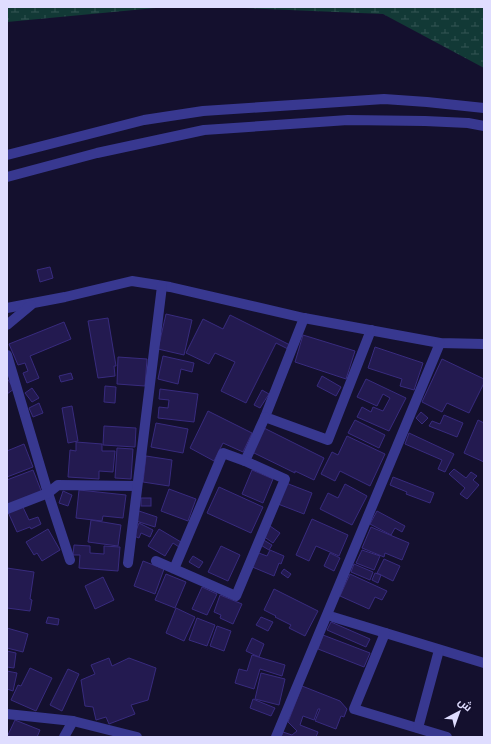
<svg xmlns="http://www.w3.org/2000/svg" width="491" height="744" font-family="Quicksand,Cairo,sans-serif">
  <defs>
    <pattern id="wetland-marsh" width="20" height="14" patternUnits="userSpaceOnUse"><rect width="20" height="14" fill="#123936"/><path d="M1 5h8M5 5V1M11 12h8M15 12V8" fill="none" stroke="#345554"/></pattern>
  </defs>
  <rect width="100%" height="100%" fill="#14102e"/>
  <!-- wetland -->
  <g fill="url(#wetland-marsh)">
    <polygon points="7,7 166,7 7,22"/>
    <polygon points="222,7 484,7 484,68 383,14"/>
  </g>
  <!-- building -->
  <g fill="#231a50" stroke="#382b7e">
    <polygon points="50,267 53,278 40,282 37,270"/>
    <polygon points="166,314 192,320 184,355 158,349"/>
    <polygon points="230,315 290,345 288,349 276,343 246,403 221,391 235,362 215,353 209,364 186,353 203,319 223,329"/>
    <polygon points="108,318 116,366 114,366 115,376 98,378 88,321"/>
    <polygon points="64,322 71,339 30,356 39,378 27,383 23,373 28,371 25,363 18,365 9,344"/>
    <polygon points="303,335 355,351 346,379 295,362"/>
    <polygon points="375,347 423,363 414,390 400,386 402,379 368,368"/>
    <polygon points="163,356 194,363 192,372 181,369 178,384 158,379"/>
    <polygon points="118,357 147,359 145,386 117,384"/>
    <polygon points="442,359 484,379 484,383 469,413 447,403 442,412 422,402"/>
    <polygon points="71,373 73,379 61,382 59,376"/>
    <polygon points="322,376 341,387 336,396 317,386"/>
    <polygon points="7,378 14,389 7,394"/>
    <polygon points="366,379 406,398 389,431 357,417 362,407 371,412 373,407 383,411 390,398 383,394 377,406 357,397"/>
    <polygon points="105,386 116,387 115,403 104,402"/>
    <polygon points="32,388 39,398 32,402 25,393"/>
    <polygon points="160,389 198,394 194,422 158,418 159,407 168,408 169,400 159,399"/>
    <polygon points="262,390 269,394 260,408 254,405"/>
    <polygon points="39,403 43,413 33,417 29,408"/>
    <polygon points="72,406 78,441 68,443 62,408"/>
    <polygon points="208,411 252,433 243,452 223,443 214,461 190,448"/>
    <polygon points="421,412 428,418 422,424 416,418"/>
    <polygon points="444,415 463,423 457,437 429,426 432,421 440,424"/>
    <polygon points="355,420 385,435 379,448 348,433"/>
    <polygon points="478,420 484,423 484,462 464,453"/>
    <polygon points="156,423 188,429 183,453 151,447"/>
    <polygon points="104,426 136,428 135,447 103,445"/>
    <polygon points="264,428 324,458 314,480 295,471 295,473 252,452"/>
    <polygon points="409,433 454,454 445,472 438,469 442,460 405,444"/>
    <polygon points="347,436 385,454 370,486 340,471 335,481 321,474 332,452 338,455"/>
    <polygon points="76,442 102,444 102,451 115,451 113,472 99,471 99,479 68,477 70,450 76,451"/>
    <polygon points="24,444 33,467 7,477 7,451"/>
    <polygon points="117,448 133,449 131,479 115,478"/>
    <polygon points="146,456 172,460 169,486 143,482"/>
    <polygon points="454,469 466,478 471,472 477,476 473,480 479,485 467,499 460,494 465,488 449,474"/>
    <polygon points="33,470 42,493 7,506 7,480"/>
    <polygon points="252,470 273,479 263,503 242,494"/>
    <polygon points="393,477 434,493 430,503 406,494 407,492 390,485"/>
    <polygon points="286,483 312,493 304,514 278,504"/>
    <polygon points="345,484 367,496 352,525 320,509 328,493 338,498"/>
    <polygon points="219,487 263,507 251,533 207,513"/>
    <polygon points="169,489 196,499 188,521 161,511"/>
    <polygon points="79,490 126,495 123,518 103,516 102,521 76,518"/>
    <polygon points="63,491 72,495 68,506 59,503"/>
    <rect x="141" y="498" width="10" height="8"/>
    <polygon points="22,505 29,520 38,517 41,524 31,529 30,527 17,532 8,512"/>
    <polygon points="139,511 157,517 155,527 136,521"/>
    <polygon points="377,511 405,526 402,532 395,528 391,535 370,524"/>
    <polygon points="312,519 348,535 339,556 316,546 309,561 296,555"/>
    <polygon points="91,520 121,525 118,546 88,542"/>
    <polygon points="139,523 153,530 150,537 141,533 139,538 134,536"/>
    <polygon points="270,526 280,533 273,543 263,536"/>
    <polygon points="371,527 409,543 402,560 385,553 384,557 362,548"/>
    <polygon points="48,529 60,550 42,561 37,553 34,555 26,542"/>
    <polygon points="159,529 181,542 179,547 173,543 165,556 148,546"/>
    <polygon points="262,539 272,545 269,550 259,544"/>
    <polygon points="74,545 90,546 90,553 104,554 104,546 120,547 118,571 79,568 80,555 73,555"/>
    <polygon points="221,546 240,555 228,581 208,572"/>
    <polygon points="270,550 284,556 281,564 279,563 274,576 250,566 256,552 267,556"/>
    <polygon points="362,550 380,556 374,570 356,563"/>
    <polygon points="330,553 340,558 334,571 324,566"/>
    <polygon points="193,556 203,562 199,568 189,562"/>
    <polygon points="384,559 400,566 393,581 377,573"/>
    <polygon points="143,561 164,569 155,594 134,586"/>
    <polygon points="354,564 373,572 370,580 351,572"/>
    <polygon points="7,568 34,572 30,599 32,600 30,611 7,608"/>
    <polygon points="284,569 291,574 288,578 281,573"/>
    <polygon points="375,573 381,575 378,583 372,580"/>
    <polygon points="166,574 186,582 175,608 155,600"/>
    <polygon points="350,574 387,591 382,600 375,597 369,609 340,596"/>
    <polygon points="103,577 114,600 95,609 85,586"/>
    <polygon points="202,587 217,594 207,615 192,609"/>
    <polygon points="274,589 318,611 305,636 289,628 291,625 275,617 276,616 264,610"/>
    <polygon points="220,595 242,604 233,624 220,618 221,615 214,612"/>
    <polygon points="176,608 195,617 184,641 166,633"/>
    <polygon points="48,617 59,619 58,625 46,623"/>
    <polygon points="261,617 273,622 268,631 256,625"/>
    <polygon points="197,618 215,625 207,646 189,640"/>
    <polygon points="331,622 370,639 366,647 327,630"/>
    <polygon points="217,626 231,631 224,651 210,646"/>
    <polygon points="7,628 28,634 23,652 7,648"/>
    <polygon points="323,635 370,653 364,667 318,649"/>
    <polygon points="252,638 264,644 259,657 246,651"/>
    <polygon points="7,651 16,653 14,668 7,667"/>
    <polygon points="252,655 285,665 282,676 260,669 254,689 235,683 239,669 247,671"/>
    <polygon points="109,658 112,666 129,658 156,668 148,700 131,705 135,714 109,724 106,717 96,720 93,707 85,706 81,680 95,674 91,665"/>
    <polygon points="30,668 52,678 36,711 11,700 18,685 21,686"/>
    <polygon points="68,669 79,674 62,711 50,705"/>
    <polygon points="7,671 17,673 13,691 7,689"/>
    <polygon points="261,673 285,679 279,705 255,699"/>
    <polygon points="302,686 340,701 347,709 344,717 341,716 336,729 315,721 320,709 318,709 314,720 303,716 300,725 318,732 316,737 281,737 283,732 292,735 297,731 288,722"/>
    <polygon points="253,699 275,708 271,716 250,708"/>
    <polygon points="15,720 40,730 37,737 7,737"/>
  </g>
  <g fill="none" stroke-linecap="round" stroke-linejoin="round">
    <!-- minor -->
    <g stroke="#383890" stroke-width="10">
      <polyline points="7,155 144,120 203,111 384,99 427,102 484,108"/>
      <polyline points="7,177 97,153 204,130 348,120 425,121 468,123 484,126"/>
      <polyline points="7,308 65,297 132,281 170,287 304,318 440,343 484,344"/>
      <polyline points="304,318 265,417 328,440 371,330"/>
      <polyline points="7,325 31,305"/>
      <polyline points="7,355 48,493 70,560"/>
      <polyline points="245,461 265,417"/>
      <polyline points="7,509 48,493 58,485 137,486"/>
      <polyline points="156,561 236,596 285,479 245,461 223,453 174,569"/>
      <polyline points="128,563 162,286"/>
      <polyline points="333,617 484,663"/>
      <polyline points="385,633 354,709 447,737"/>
      <polyline points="7,714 73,721 137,737"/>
      <polyline points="418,728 439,650"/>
      <polyline points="64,737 73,721"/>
      <polyline points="276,737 440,343"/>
    </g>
  </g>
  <!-- border -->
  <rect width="491" height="744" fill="none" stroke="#dfddff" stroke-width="16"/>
  <!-- north arrow -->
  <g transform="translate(459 712) rotate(41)" stroke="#14102e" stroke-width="3" paint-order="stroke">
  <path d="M0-3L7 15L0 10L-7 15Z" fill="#dfddff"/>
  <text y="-6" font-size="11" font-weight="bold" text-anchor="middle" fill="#dfddff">ش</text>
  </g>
</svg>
